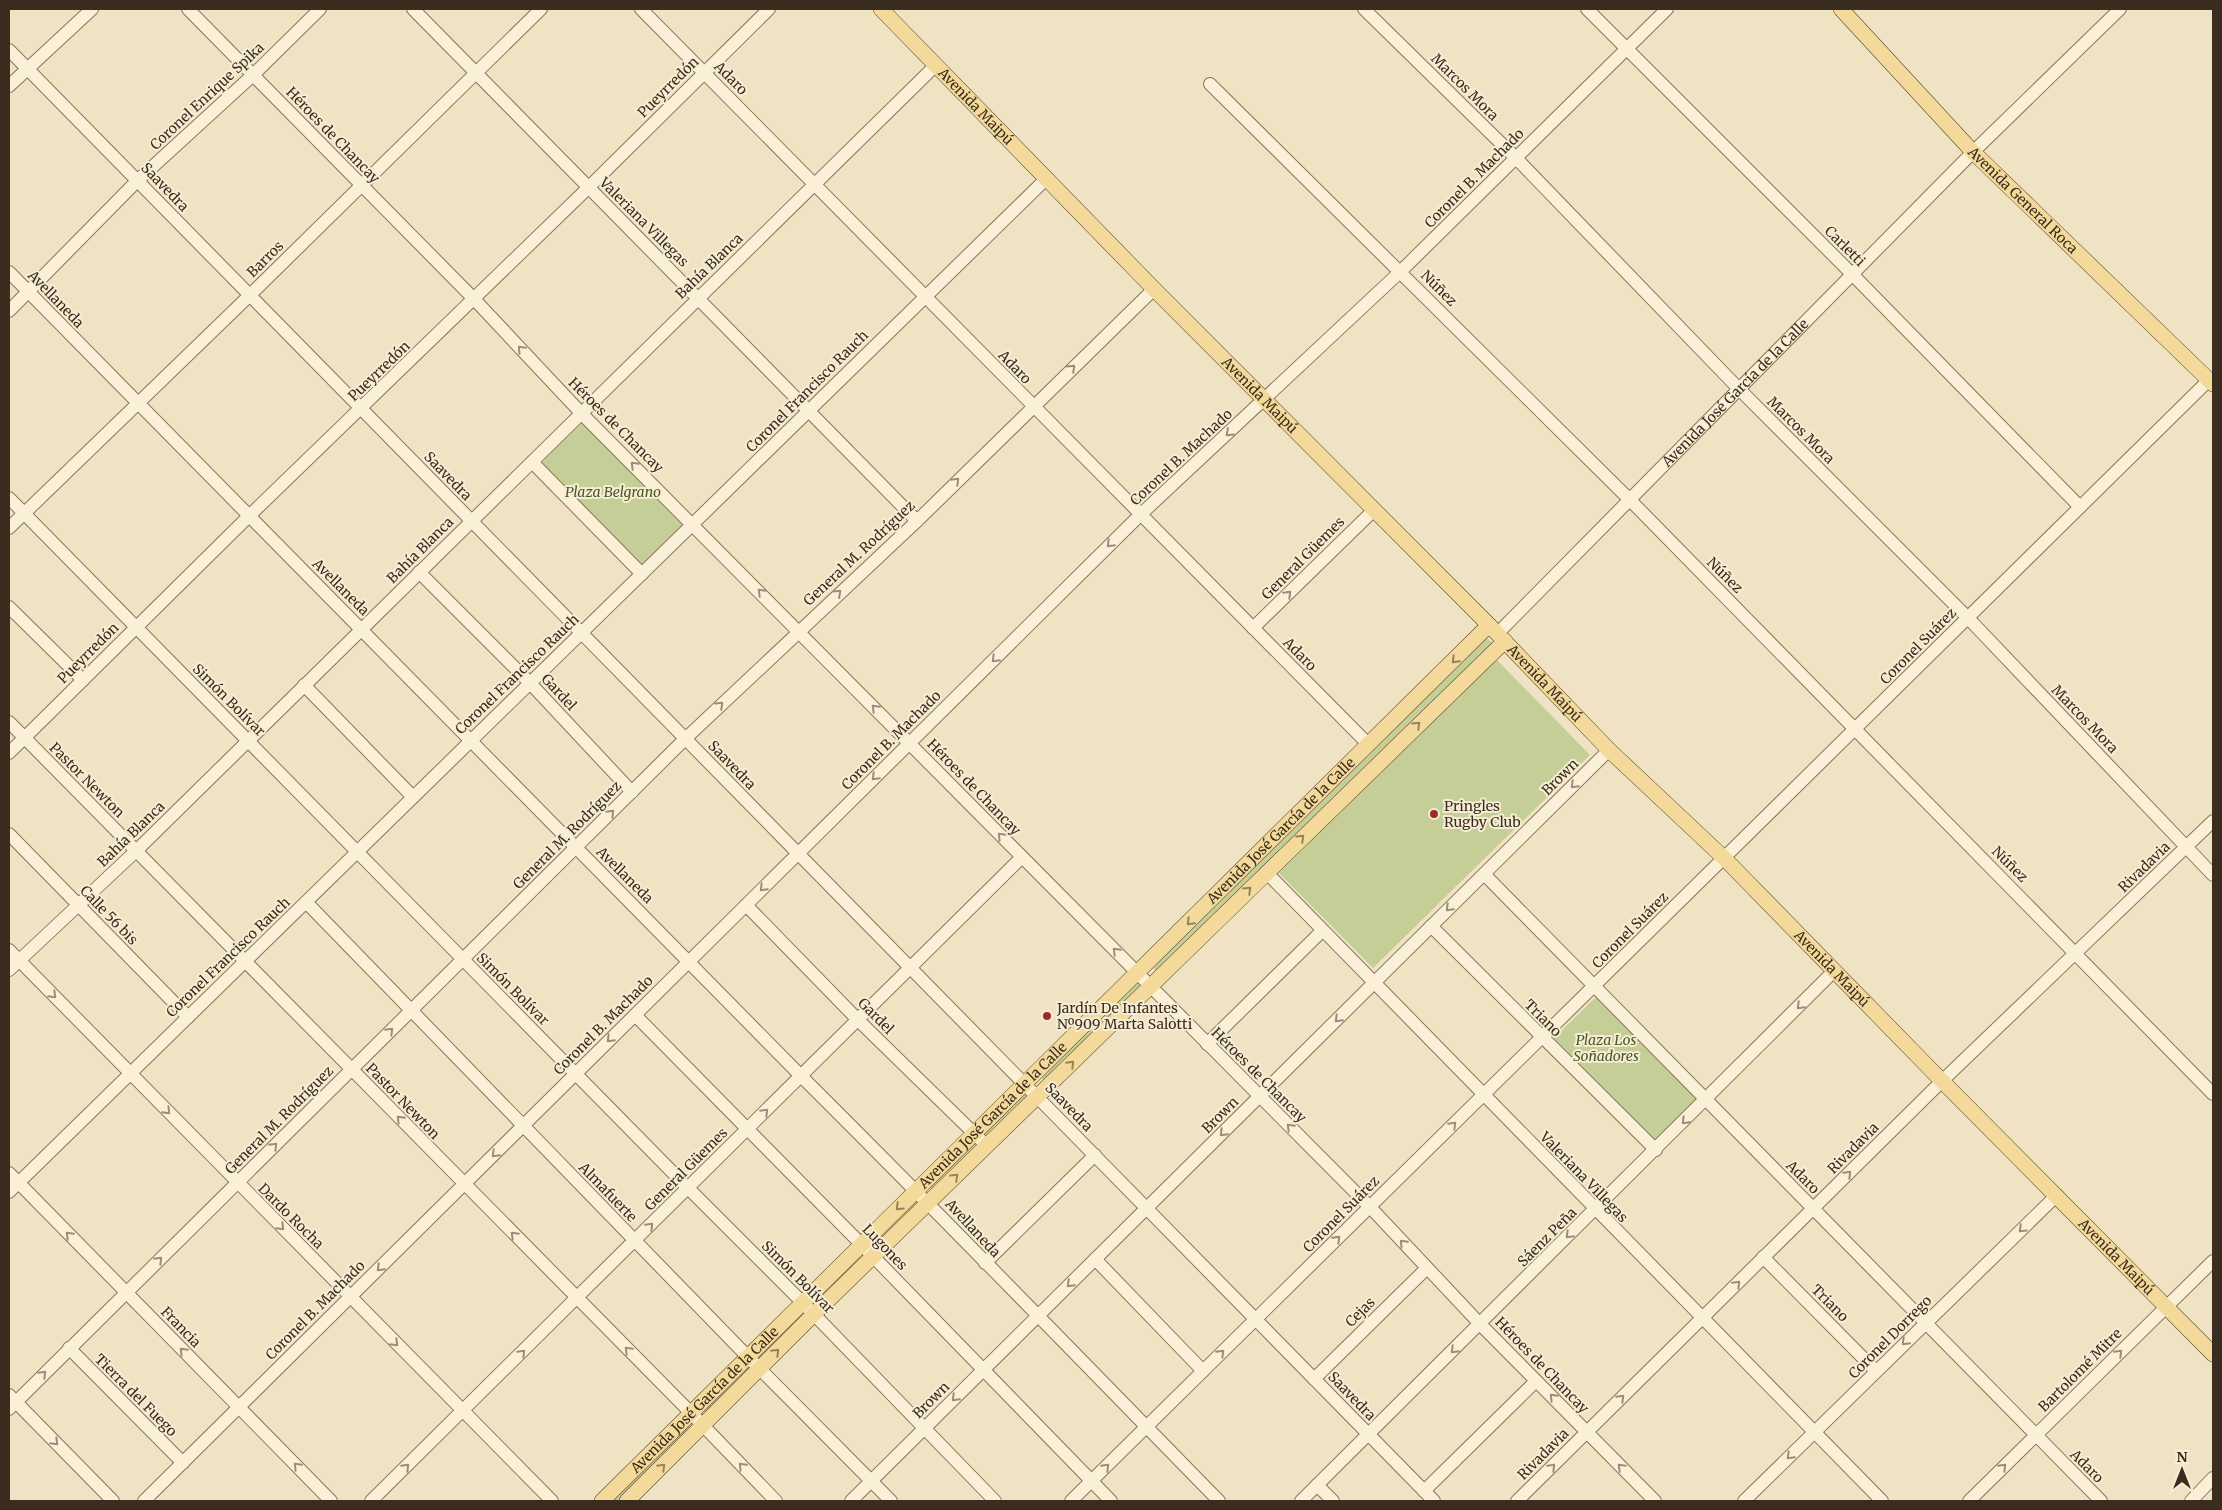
<svg xmlns="http://www.w3.org/2000/svg" width="2222" height="1510" font-family="Merriweather,serif">
  <rect width="100%" height="100%" fill="#efe3c4"/>
  <!-- green -->
  <g fill="#c6ce97">
    <polygon points="584,421 685,522 642,564 541,463"/>
    <polygon points="1487,638 1493,644 1157,972 1151,966"/>
    <polygon points="1496,659 1590,755 1373,968 1279,873"/>
    <polygon points="1138,980 1144,986 1046,1083 1040,1076"/>
    <polygon points="1597,996 1699,1099 1656,1142 1553,1039"/>
    <polygon points="1026,1089 1032,1095 988,1139 982,1133"/>
    <polygon points="972,1141 978,1147 934,1191 928,1185"/>
    <polygon points="914,1199 921,1205 876,1248 870,1242"/>
    <polygon points="746,1364 752,1371 708,1414 701,1408"/>
    <polygon points="689,1422 695,1428 620,1501 607,1501"/>
  </g>
  <g fill="none" stroke-linecap="round" stroke-linejoin="round">
    <!-- minor casing -->
    <g stroke="#8a755a" stroke-width="14">
      <g id="minor">
        <polyline points="188,9 474,299 582,414 1370,1207 1480,1324 1655,1501"/>
        <polyline points="413,9 917,521"/>
        <polyline points="641,9 1369,745"/>
        <polyline points="1364,9 1516,158 1739,389 1968,618 2213,875"/>
        <polyline points="1587,9 1852,274 2080,507"/>
        <polyline points="9,50 1434,1501"/>
        <polyline points="1210,84 1630,500 2213,1094"/>
        <polyline points="9,86 92,9"/>
        <path d="M9,272L801,1076C942,1216 1080,1359 1219,1501"/>
        <polyline points="9,311 137,181 253,75 320,9"/>
        <polyline points="532,462 642,574"/>
        <polyline points="9,498 688,1188 802,1302 995,1501"/>
        <polyline points="9,528 250,295 541,9"/>
        <polyline points="419,572 530,683 632,792"/>
        <polyline points="9,607 83,680"/>
        <polyline points="1253,628 1374,510"/>
        <path id="s1" d="M1497,634L1973,152L2120,9"/>
        <polyline points="304,685 413,797"/>
        <polyline points="9,722 692,1414 776,1501"/>
        <polyline points="9,753 249,516 589,187 769,9"/>
        <polyline points="9,834 188,1017"/>
        <polyline points="1266,872 1882,1501"/>
        <polyline points="1484,874 2101,1501"/>
        <polyline points="306,902 748,1357 891,1501"/>
        <polyline points="746,905 858,1020 987,1146"/>
        <polyline points="1431,926 1656,1150"/>
        <polyline points="9,950 552,1501"/>
        <polyline points="9,970 136,851 936,65"/>
        <polyline points="635,1015 861,1244 1111,1501"/>
        <polyline points="1207,1044 1322,931"/>
        <polyline points="9,1173 331,1501"/>
        <polyline points="9,1192 1047,178"/>
        <polyline points="1763,1257 1876,1371"/>
        <polyline points="1095,1259 1203,1371"/>
        <polyline points="985,1263 1095,1155"/>
        <polyline points="69,1348 183,1463"/>
        <polyline points="1314,1379 1427,1268"/>
        <polyline points="9,1395 113,1501"/>
        <polyline points="9,1409 685,739 917,521 1154,289"/>
        <polyline points="1317,1485 1333,1501"/>
        <polyline points="1424,1491 1536,1381"/>
        <polyline points="144,1501 1140,515 1401,271 1667,9"/>
        <polyline points="371,1501 1022,857"/>
        <polyline points="851,1501 1609,750"/>
        <polyline points="1071,1501 2209,380"/>
        <polyline points="1301,1501 1834,971"/>
        <polyline points="1517,1501 1942,1081 2213,821"/>
        <polyline points="1744,1501 2057,1195"/>
        <polyline points="1969,1501 2213,1261"/>
        <polyline points="2191,1501 2213,1478"/>
      </g>
    </g>
    <!-- major casing -->
    <g stroke="#58432e" stroke-width="16">
      <g id="major">
        <path id="s2" d="M881,9L1154,289L1489,625L1609,750L1724,858L1942,1081L2213,1354"/>
        <path id="s3" d="M1841,9L1973,152L2213,384"/>
        <path id="s4" d="M602,1501L1489,625"/>
        <polyline points="627,1501 814,1314 1505,641"/>
      </g>
    </g>
    <!-- minor -->
    <use href="#minor" stroke="#f9f0d7" stroke-width="12"/>
    <!-- major -->
    <use href="#major" stroke="#f3da9b" stroke-width="15"/>
  </g>
  <!-- one-way arrows -->
  <defs><path id="oneway-chevron" d="M-2-3.5L2.5 0L-2 3.5" fill="none" stroke-width="1.6" stroke-linecap="round" stroke-linejoin="round" transform="scale(1.25)"/></defs>
  <g stroke="#9a8e7a">
    <use href="#oneway-chevron" transform="translate(521 349) rotate(-133)"/>
    <use href="#oneway-chevron" transform="translate(1072 368) rotate(-44)"/>
    <use href="#oneway-chevron" transform="translate(1229 433) rotate(137)"/>
    <use href="#oneway-chevron" transform="translate(634 465) rotate(-135)"/>
    <use href="#oneway-chevron" transform="translate(956 481) rotate(-45)"/>
    <use href="#oneway-chevron" transform="translate(1110 544) rotate(135)"/>
    <use href="#oneway-chevron" transform="translate(761 592) rotate(-135)"/>
    <use href="#oneway-chevron" transform="translate(838 593) rotate(-43)"/>
    <use href="#oneway-chevron" transform="translate(1288 594) rotate(-45)"/>
    <use href="#oneway-chevron" transform="translate(995 659) rotate(135)"/>
    <use href="#oneway-chevron" transform="translate(720 705) rotate(-44)"/>
    <use href="#oneway-chevron" transform="translate(875 708) rotate(-135)"/>
    <use href="#oneway-chevron" transform="translate(875 777) rotate(135)"/>
    <use href="#oneway-chevron" transform="translate(1574 785) rotate(135)"/>
    <use href="#oneway-chevron" transform="translate(611 813) rotate(-45)"/>
    <use href="#oneway-chevron" transform="translate(1001 836) rotate(-134)"/>
    <use href="#oneway-chevron" transform="translate(763 888) rotate(135)"/>
    <use href="#oneway-chevron" transform="translate(1449 908) rotate(135)"/>
    <use href="#oneway-chevron" transform="translate(1116 951) rotate(-135)"/>
    <use href="#oneway-chevron" transform="translate(53 995) rotate(45)"/>
    <use href="#oneway-chevron" transform="translate(1800 1006) rotate(135)"/>
    <use href="#oneway-chevron" transform="translate(1338 1019) rotate(135)"/>
    <use href="#oneway-chevron" transform="translate(390 1031) rotate(-45)"/>
    <use href="#oneway-chevron" transform="translate(610 1039) rotate(135)"/>
    <use href="#oneway-chevron" transform="translate(167 1111) rotate(46)"/>
    <use href="#oneway-chevron" transform="translate(765 1112) rotate(-45)"/>
    <use href="#oneway-chevron" transform="translate(400 1119) rotate(-134)"/>
    <use href="#oneway-chevron" transform="translate(1685 1121) rotate(135)"/>
    <use href="#oneway-chevron" transform="translate(1453 1125) rotate(-45)"/>
    <use href="#oneway-chevron" transform="translate(1290 1127) rotate(-135)"/>
    <use href="#oneway-chevron" transform="translate(1223 1133) rotate(135)"/>
    <use href="#oneway-chevron" transform="translate(274 1146) rotate(-45)"/>
    <use href="#oneway-chevron" transform="translate(495 1154) rotate(135)"/>
    <use href="#oneway-chevron" transform="translate(1848 1174) rotate(-45)"/>
    <use href="#oneway-chevron" transform="translate(650 1226) rotate(-45)"/>
    <use href="#oneway-chevron" transform="translate(281 1227) rotate(45)"/>
    <use href="#oneway-chevron" transform="translate(2022 1229) rotate(136)"/>
    <use href="#oneway-chevron" transform="translate(69 1235) rotate(-135)"/>
    <use href="#oneway-chevron" transform="translate(514 1235) rotate(-135)"/>
    <use href="#oneway-chevron" transform="translate(1569 1235) rotate(135)"/>
    <use href="#oneway-chevron" transform="translate(1337 1239) rotate(-45)"/>
    <use href="#oneway-chevron" transform="translate(1403 1243) rotate(-133)"/>
    <use href="#oneway-chevron" transform="translate(159 1260) rotate(-45)"/>
    <use href="#oneway-chevron" transform="translate(380 1268) rotate(135)"/>
    <use href="#oneway-chevron" transform="translate(1070 1284) rotate(135)"/>
    <use href="#oneway-chevron" transform="translate(1737 1284) rotate(-45)"/>
    <use href="#oneway-chevron" transform="translate(1905 1342) rotate(135)"/>
    <use href="#oneway-chevron" transform="translate(395 1343) rotate(46)"/>
    <use href="#oneway-chevron" transform="translate(628 1350) rotate(-135)"/>
    <use href="#oneway-chevron" transform="translate(1454 1350) rotate(135)"/>
    <use href="#oneway-chevron" transform="translate(183 1351) rotate(-134)"/>
    <use href="#oneway-chevron" transform="translate(522 1353) rotate(-45)"/>
    <use href="#oneway-chevron" transform="translate(1221 1353) rotate(-45)"/>
    <use href="#oneway-chevron" transform="translate(2119 1353) rotate(-45)"/>
    <use href="#oneway-chevron" transform="translate(43 1374) rotate(-45)"/>
    <use href="#oneway-chevron" transform="translate(1553 1397) rotate(-134)"/>
    <use href="#oneway-chevron" transform="translate(955 1398) rotate(135)"/>
    <use href="#oneway-chevron" transform="translate(1621 1398) rotate(-45)"/>
    <use href="#oneway-chevron" transform="translate(55 1442) rotate(45)"/>
    <use href="#oneway-chevron" transform="translate(1790 1456) rotate(135)"/>
    <use href="#oneway-chevron" transform="translate(297 1466) rotate(-134)"/>
    <use href="#oneway-chevron" transform="translate(742 1466) rotate(-134)"/>
    <use href="#oneway-chevron" transform="translate(406 1467) rotate(-45)"/>
    <use href="#oneway-chevron" transform="translate(1106 1467) rotate(-45)"/>
    <use href="#oneway-chevron" transform="translate(1552 1467) rotate(-45)"/>
    <use href="#oneway-chevron" transform="translate(1621 1467) rotate(-135)"/>
    <use href="#oneway-chevron" transform="translate(2003 1467) rotate(-45)"/>
  </g>
  <g stroke="#96835c">
    <use href="#oneway-chevron" transform="translate(1455 660) rotate(135)"/>
    <use href="#oneway-chevron" transform="translate(1417 725) rotate(-44)"/>
    <use href="#oneway-chevron" transform="translate(1301 838) rotate(-44)"/>
    <use href="#oneway-chevron" transform="translate(1248 890) rotate(-44)"/>
    <use href="#oneway-chevron" transform="translate(1190 922) rotate(135)"/>
    <use href="#oneway-chevron" transform="translate(1071 1064) rotate(-45)"/>
    <use href="#oneway-chevron" transform="translate(955 1177) rotate(-44)"/>
    <use href="#oneway-chevron" transform="translate(899 1207) rotate(136)"/>
    <use href="#oneway-chevron" transform="translate(776 1352) rotate(-45)"/>
    <use href="#oneway-chevron" transform="translate(662 1467) rotate(-45)"/>
  </g>
  <!-- markers -->
  <g fill="#9a2b29" stroke="#f6edd4" stroke-width="2">
    <circle cx="1434" cy="814" r="5"/>
    <circle cx="1047" cy="1016" r="5"/>
  </g>
  <g text-anchor="middle" dominant-baseline="central" stroke-width="4" stroke-linejoin="round" paint-order="stroke">
    <!-- street labels -->
    <g font-size="14" fill="#3a2c1e" stroke="#f6edd4">
      <text transform="translate(731 78) rotate(45)">Adaro</text>
      <text transform="translate(668 87) rotate(-45)">Pueyrredón</text>
      <text transform="translate(1465 87) rotate(45)">Marcos Mora</text>
      <text transform="translate(207 96) rotate(-43)">Coronel Enrique Spika</text>
      <text stroke="none"><textPath href="#s2" startOffset="136">Avenida Maipú</textPath></text>
      <text transform="translate(333 135) rotate(46)">Héroes de Chancay</text>
      <text transform="translate(1474 178) rotate(-45)">Coronel B. Machado</text>
      <text transform="translate(165 187) rotate(46)">Saavedra</text>
      <text stroke="none"><textPath href="#s3" startOffset="264">Avenida General Roca</textPath></text>
      <text transform="translate(644 222) rotate(45)">Valeriana Villegas</text>
      <text transform="translate(1845 246) rotate(45)">Carletti</text>
      <text transform="translate(265 259) rotate(-45)">Barros</text>
      <text transform="translate(709 266) rotate(-44)">Bahía Blanca</text>
      <text transform="translate(1439 288) rotate(45)">Núñez</text>
      <text transform="translate(56 299) rotate(46)">Avellaneda</text>
      <text transform="translate(1015 367) rotate(46)">Adaro</text>
      <text transform="translate(379 371) rotate(-44)">Pueyrredón</text>
      <text transform="translate(807 391) rotate(-45)">Coronel Francisco Rauch</text>
      <text stroke="none"><textPath href="#s1" startOffset="339">Avenida José García de la Calle</textPath></text>
      <text stroke="none"><textPath href="#s2" startOffset="541">Avenida Maipú</textPath></text>
      <text transform="translate(616 425) rotate(45)">Héroes de Chancay</text>
      <text transform="translate(1801 430) rotate(45)">Marcos Mora</text>
      <text transform="translate(1181 457) rotate(-43)">Coronel B. Machado</text>
      <text transform="translate(448 476) rotate(46)">Saavedra</text>
      <text transform="translate(420 550) rotate(-45)">Bahía Blanca</text>
      <text transform="translate(859 553) rotate(-43)">General M. Rodríguez</text>
      <text transform="translate(1303 558) rotate(-45)">General Güemes</text>
      <text transform="translate(1725 575) rotate(45)">Núñez</text>
      <text transform="translate(341 587) rotate(45)">Avellaneda</text>
      <text transform="translate(1918 646) rotate(-45)">Coronel Suárez</text>
      <text transform="translate(88 653) rotate(-45)">Pueyrredón</text>
      <text transform="translate(1300 654) rotate(45)">Adaro</text>
      <text transform="translate(517 674) rotate(-44)">Coronel Francisco Rauch</text>
      <text stroke="none"><textPath href="#s2" startOffset="946">Avenida Maipú</textPath></text>
      <text transform="translate(559 692) rotate(47)">Gardel</text>
      <text transform="translate(229 700) rotate(45)">Simón Bolívar</text>
      <text transform="translate(2085 719) rotate(46)">Marcos Mora</text>
      <text transform="translate(891 740) rotate(-45)">Coronel B. Machado</text>
      <text transform="translate(732 765) rotate(46)">Saavedra</text>
      <text transform="translate(1560 777) rotate(-45)">Brown</text>
      <text transform="translate(87 780) rotate(45)">Pastor Newton</text>
      <text transform="translate(974 787) rotate(46)">Héroes de Chancay</text>
      <text stroke="none"><textPath href="#s4" startOffset="954">Avenida José García de la Calle</textPath></text>
      <text transform="translate(131 834) rotate(-44)">Bahía Blanca</text>
      <text transform="translate(567 835) rotate(-45)">General M. Rodríguez</text>
      <text transform="translate(2010 864) rotate(45)">Núñez</text>
      <text transform="translate(2144 867) rotate(-44)">Rivadavia</text>
      <text transform="translate(625 875) rotate(45)">Avellaneda</text>
      <text transform="translate(109 915) rotate(46)">Calle 56 bis</text>
      <text transform="translate(1630 930) rotate(-45)">Coronel Suárez</text>
      <text transform="translate(228 957) rotate(-44)">Coronel Francisco Rauch</text>
      <text stroke="none"><textPath href="#s2" startOffset="1351">Avenida Maipú</textPath></text>
      <text transform="translate(513 989) rotate(45)">Simón Bolívar</text>
      <text transform="translate(876 1016) rotate(45)">Gardel</text>
      <text transform="translate(1543 1018) rotate(45)">Triano</text>
      <text transform="translate(603 1025) rotate(-45)">Coronel B. Machado</text>
      <text transform="translate(1259 1075) rotate(45)">Héroes de Chancay</text>
      <text transform="translate(403 1101) rotate(46)">Pastor Newton</text>
      <text transform="translate(1069 1107) rotate(46)">Saavedra</text>
      <text transform="translate(1220 1115) rotate(-45)">Brown</text>
      <text stroke="none"><textPath href="#s4" startOffset="549">Avenida José García de la Calle</textPath></text>
      <text transform="translate(279 1120) rotate(-45)">General M. Rodríguez</text>
      <text transform="translate(1853 1148) rotate(-45)">Rivadavia</text>
      <text transform="translate(686 1169) rotate(-45)">General Güemes</text>
      <text transform="translate(1584 1177) rotate(46)">Valeriana Villegas</text>
      <text transform="translate(1803 1177) rotate(45)">Adaro</text>
      <text transform="translate(608 1192) rotate(46)">Almafuerte</text>
      <text transform="translate(1341 1214) rotate(-45)">Coronel Suárez</text>
      <text transform="translate(291 1216) rotate(45)">Dardo Rocha</text>
      <text transform="translate(973 1228) rotate(47)">Avellaneda</text>
      <text transform="translate(1547 1237) rotate(-45)">Sáenz Peña</text>
      <text transform="translate(885 1247) rotate(46)">Lugones</text>
      <text stroke="none"><textPath href="#s2" startOffset="1756">Avenida Maipú</textPath></text>
      <text transform="translate(798 1277) rotate(45)">Simón Bolívar</text>
      <text transform="translate(1830 1303) rotate(45)">Triano</text>
      <text transform="translate(315 1310) rotate(-45)">Coronel B. Machado</text>
      <text transform="translate(1360 1312) rotate(-45)">Cejas</text>
      <text transform="translate(181 1327) rotate(46)">Francia</text>
      <text transform="translate(1890 1337) rotate(-45)">Coronel Dorrego</text>
      <text transform="translate(1542 1365) rotate(46)">Héroes de Chancay</text>
      <text transform="translate(2080 1370) rotate(-45)">Bartolomé Mitre</text>
      <text transform="translate(136 1395) rotate(45)">Tierra del Fuego</text>
      <text transform="translate(1352 1396) rotate(46)">Saavedra</text>
      <text stroke="none"><textPath href="#s4" startOffset="144">Avenida José García de la Calle</textPath></text>
      <text transform="translate(931 1400) rotate(-45)">Brown</text>
      <text transform="translate(1543 1454) rotate(-45)">Rivadavia</text>
      <text transform="translate(2087 1466) rotate(45)">Adaro</text>
    </g>
    <!-- park labels -->
    <g font-size="14" font-style="italic" fill="#485724" stroke="#f6edd4">
      <text x="613" y="492">Plaza Belgrano</text>
      <text x="1606" y="1040">Plaza Los<tspan x="1606" dy="16">Soñadores</tspan></text>
    </g>
    <!-- poi labels -->
    <g font-size="14" fill="#3a2c1e" stroke="#f6edd4" text-anchor="start">
      <text x="1444" y="806">Pringles<tspan x="1444" dy="16">Rugby Club</tspan></text>
      <text x="1057" y="1008">Jardín De Infantes<tspan x="1057" dy="16">Nº909 Marta Salotti</tspan></text>
    </g>
  </g>
  <!-- border -->
  <rect width="2222" height="1510" fill="none" stroke="#3a2c1e" stroke-width="20"/>
  <!-- north arrow -->
  <g transform="translate(2182 1470)" stroke="#f6edd4" stroke-width="4" paint-order="stroke">
  <path d="M0-4L9 19L0 12L-9 19Z" fill="#3a2c1e"/>
  <text y="-8" font-size="14" font-weight="bold" text-anchor="middle" fill="#3a2c1e">N</text>
  </g>
</svg>
